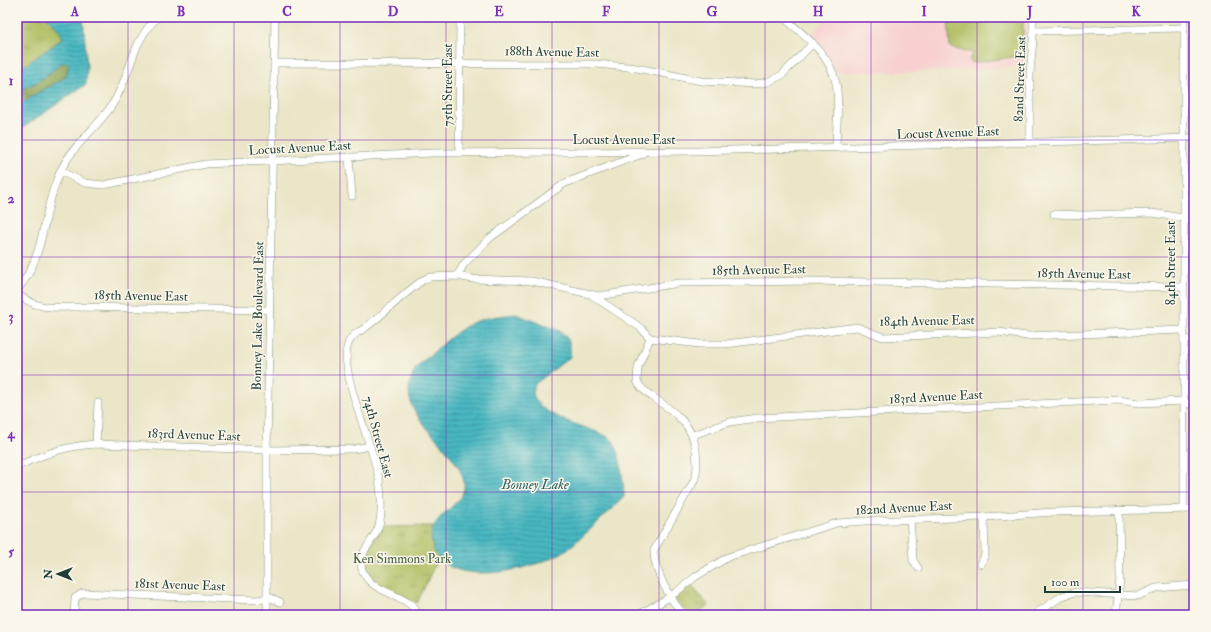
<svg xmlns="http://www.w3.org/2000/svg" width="1211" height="632" font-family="'IM FELL Double Pica',serif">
  <defs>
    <pattern id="forest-crowns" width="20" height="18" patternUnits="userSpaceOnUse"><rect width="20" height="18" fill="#8ca556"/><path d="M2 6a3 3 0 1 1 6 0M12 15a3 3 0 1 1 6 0" fill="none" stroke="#728848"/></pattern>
    <pattern id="park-tufts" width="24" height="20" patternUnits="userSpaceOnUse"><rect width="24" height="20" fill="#b0be60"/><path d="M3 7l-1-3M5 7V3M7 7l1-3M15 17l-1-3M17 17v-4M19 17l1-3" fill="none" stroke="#8f9c50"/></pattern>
    <pattern id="water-rules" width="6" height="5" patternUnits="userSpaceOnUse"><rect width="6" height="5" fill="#48b7c1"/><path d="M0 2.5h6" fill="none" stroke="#3b969e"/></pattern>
  </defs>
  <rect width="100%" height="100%" fill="#fbf7ec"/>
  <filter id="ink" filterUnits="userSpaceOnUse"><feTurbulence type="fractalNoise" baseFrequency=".025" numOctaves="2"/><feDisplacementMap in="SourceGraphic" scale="8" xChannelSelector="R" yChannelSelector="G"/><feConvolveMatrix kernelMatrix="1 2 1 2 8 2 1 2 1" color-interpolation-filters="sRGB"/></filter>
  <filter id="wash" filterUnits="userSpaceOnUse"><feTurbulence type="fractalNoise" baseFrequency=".012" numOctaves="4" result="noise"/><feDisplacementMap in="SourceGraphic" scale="16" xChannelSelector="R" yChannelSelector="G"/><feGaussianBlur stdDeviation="0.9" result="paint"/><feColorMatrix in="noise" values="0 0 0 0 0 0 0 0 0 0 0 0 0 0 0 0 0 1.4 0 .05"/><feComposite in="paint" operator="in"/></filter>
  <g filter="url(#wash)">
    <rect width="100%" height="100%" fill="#ebe6c8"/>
    <!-- built -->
    <polygon fill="#f7d0cf" points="826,17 1026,17 1025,64 1003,68 914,72 837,72 827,56 811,37"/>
    <!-- grass -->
    <path fill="#b0be60" stroke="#687e4a" d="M953,17H1023V53L1019,56L972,63L969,59L974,53C971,53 952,49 950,47L948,20Z"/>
    <!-- forest -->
    <path fill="url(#forest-crowns)" stroke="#567145" d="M65,62L69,66L66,76L23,101L17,107V94C27,85 40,82 50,73C55,68 58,63 65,62Z"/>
    <!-- park -->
    <g fill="url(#park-tufts)" stroke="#687e4a">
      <polygon points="17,17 47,17 58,29 63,38 22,68 17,67"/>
      <path d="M434,526C429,538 432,546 438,558L417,603C402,595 358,581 365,558C368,547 376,537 381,527Z"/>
      <polygon points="690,584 709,606 692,615 690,615 676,601 676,597"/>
    </g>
    <!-- water -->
    <g fill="url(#water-rules)" stroke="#347a7a">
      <polygon points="47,17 83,17 87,68 86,84 17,132 17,107 36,94 60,81 66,76 69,66 65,62 62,63 39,81 25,88 17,94 17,71 63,38 58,29"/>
      <path d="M516,314L560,331C570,339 571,345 570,357L535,384C521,417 597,426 612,440C620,447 624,486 624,497C605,515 587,534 566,550C538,570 443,592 432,545C424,513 468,508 464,482C457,445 397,418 411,379C413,375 414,371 416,368C422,361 430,356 436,350C468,322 474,318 516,314Z"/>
    </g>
  </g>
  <g filter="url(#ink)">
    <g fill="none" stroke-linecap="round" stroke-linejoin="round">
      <!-- minor casing -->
      <g stroke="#85927e" stroke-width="8">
        <g id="minor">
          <path d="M783,17C804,35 830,54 836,83C840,103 836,127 836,148"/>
          <polyline points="1184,17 1184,509"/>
          <polyline points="1033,31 1184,28"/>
          <polyline points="274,63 596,64 637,68 701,81 756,84 768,82 782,75 813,43"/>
          <polyline points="1030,142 1030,73 1033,40 1033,17"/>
          <polyline points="459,152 460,17"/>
          <polyline points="349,157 352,196"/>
          <polyline points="60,171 85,183 104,185 206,164 433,153 696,151 1194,138"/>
          <polyline points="1054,214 1083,215 1152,213 1183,218"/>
          <polyline points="1183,244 1194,245"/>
          <polyline points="457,276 464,264 490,238 565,183 642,154"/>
          <path d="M17,290C45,259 42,214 58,177C70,146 95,131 112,105C131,77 131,40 158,17"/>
          <path d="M17,293C34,309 52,308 74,307L270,310"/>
          <polyline points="593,296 641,328 650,338"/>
          <polyline points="650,338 699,344 726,344 857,327 883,337 999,332 1027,336 1184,330"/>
          <path d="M650,338L638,367L637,381C640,389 648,393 654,398C675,412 693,425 696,451C697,462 698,471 694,481L654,550C653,569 671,603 685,615"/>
          <polyline points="1184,340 1194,340"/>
          <polyline points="1184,403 1194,404"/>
          <polyline points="693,435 730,422 757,418 1118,400 1139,403 1184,401"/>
          <polyline points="96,444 98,403"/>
          <path d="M20,465C48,453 65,446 96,444L267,450L354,449L370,446"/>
          <polyline points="910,519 913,560 918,568"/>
          <polyline points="981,564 985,554 984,517"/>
          <polyline points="267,596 280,602"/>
          <polyline points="74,615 75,598 83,593 257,600 264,599 267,596"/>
          <polyline points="267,615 267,450 275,17"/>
          <path d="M418,615C409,593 375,595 364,574C353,554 375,542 379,525C383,511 381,493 379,479C374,447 338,371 348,344C351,336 358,332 365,328C385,313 403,294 423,280L430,277L457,276L473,279L532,281L599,296L679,283L747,282L809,281L1183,287"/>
          <polyline points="638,615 670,597 695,577 728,557 837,523 865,521 984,517 1053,512 1194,509"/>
          <polyline points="1034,615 1062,596 1076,592 1138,596 1156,588 1194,585"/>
          <polyline points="1116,615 1120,579 1119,510"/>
        </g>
      </g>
      <!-- minor -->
      <use href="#minor" stroke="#fff" stroke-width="7"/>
    </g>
  </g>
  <!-- grid -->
  <path fill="none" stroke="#7b2cbf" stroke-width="1" stroke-opacity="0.55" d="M128,17V615M234,17V615M340,17V615M446,17V615M552,17V615M659,17V615M765,17V615M871,17V615M977,17V615M1083,17V615M17,140H1194M17,257H1194M17,375H1194M17,492H1194"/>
  <g text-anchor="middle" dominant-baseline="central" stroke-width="3" stroke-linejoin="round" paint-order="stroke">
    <!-- street labels -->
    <g font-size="13" fill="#1f3d34" stroke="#fbf7ec">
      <text transform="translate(552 52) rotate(1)">188th Avenue East</text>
      <text transform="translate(1020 79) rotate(-88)">82nd Street East</text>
      <text transform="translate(448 85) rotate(-90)">75th Street East</text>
      <text transform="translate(948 133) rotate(-2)">Locust Avenue East</text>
      <text x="624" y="140">Locust Avenue East</text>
      <text transform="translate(300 148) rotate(-3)">Locust Avenue East</text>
      <text transform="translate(1171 263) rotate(-90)">84th Street East</text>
      <text transform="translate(759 270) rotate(-1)">185th Avenue East</text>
      <text transform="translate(1084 274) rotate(1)">185th Avenue East</text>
      <text transform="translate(141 296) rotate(1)">185th Avenue East</text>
      <text transform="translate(258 316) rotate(-89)">Bonney Lake Boulevard East</text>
      <text transform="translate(927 321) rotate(-1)">184th Avenue East</text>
      <text transform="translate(936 397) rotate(-3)">183rd Avenue East</text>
      <text transform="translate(194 435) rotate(2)">183rd Avenue East</text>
      <text transform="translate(378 437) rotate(75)">74th Street East</text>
      <text transform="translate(904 508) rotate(-3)">182nd Avenue East</text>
      <text transform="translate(180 585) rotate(2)">181st Avenue East</text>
    </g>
    <!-- park labels -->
    <g font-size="13" fill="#435d3f" stroke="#fbf7ec">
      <text x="402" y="559">Ken Simmons Park</text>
    </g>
    <!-- water labels -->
    <g font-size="14" font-style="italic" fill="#2b625e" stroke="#fbf7ec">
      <text x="535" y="484">Bonney Lake</text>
    </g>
  </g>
  <!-- margin -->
  <rect width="1211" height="632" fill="none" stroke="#fbf7ec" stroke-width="44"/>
  <!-- north arrow -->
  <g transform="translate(58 574) rotate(270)" stroke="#fbf7ec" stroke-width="3" paint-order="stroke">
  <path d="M0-3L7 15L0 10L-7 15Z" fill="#1f3d34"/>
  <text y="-6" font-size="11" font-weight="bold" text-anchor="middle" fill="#1f3d34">N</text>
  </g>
  <!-- scale -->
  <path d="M1045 586v6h75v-6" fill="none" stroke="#1f3d34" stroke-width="2"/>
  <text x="1051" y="586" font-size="12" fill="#1f3d34" stroke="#fbf7ec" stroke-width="3" paint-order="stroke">100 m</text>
  <rect x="22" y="22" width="1167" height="588" fill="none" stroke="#7b2cbf" stroke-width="1.5"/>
  <g font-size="13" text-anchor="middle" font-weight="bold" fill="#7b2cbf">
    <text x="75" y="16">A</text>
    <text x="181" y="16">B</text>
    <text x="287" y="16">C</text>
    <text x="393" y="16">D</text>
    <text x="499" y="16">E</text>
    <text x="606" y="16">F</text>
    <text x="712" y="16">G</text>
    <text x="818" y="16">H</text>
    <text x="924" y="16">I</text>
    <text x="1030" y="16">J</text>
    <text x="1136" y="16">K</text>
    <text x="11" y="85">1</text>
    <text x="11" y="203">2</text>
    <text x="11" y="321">3</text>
    <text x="11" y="438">4</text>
    <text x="11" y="556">5</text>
  </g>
</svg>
